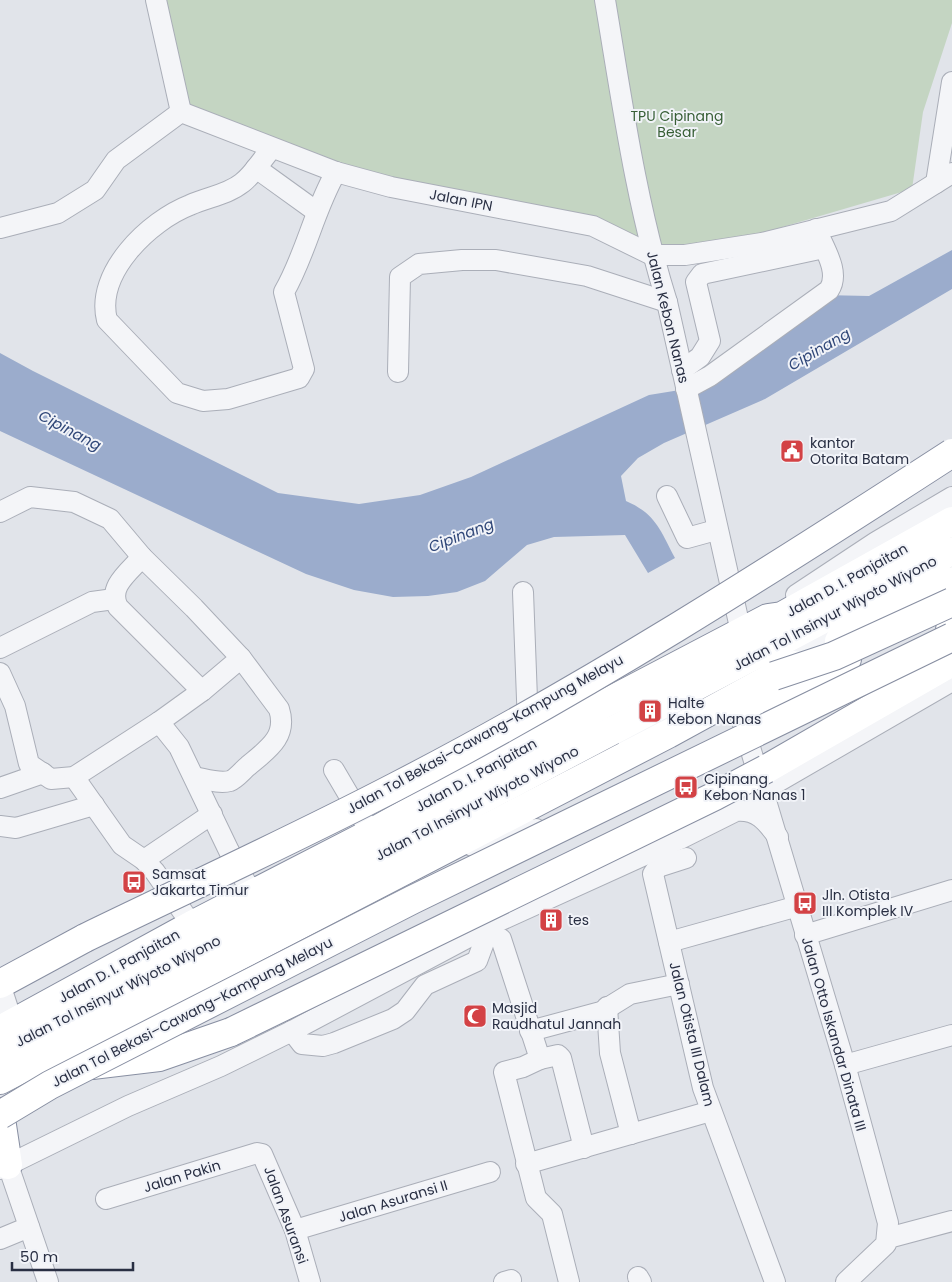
<svg xmlns="http://www.w3.org/2000/svg" width="952" height="1282" font-family="Poppins,sans-serif">
  <rect width="100%" height="100%" fill="#e1e4ea"/>
  <!-- green -->
  <polygon fill="#c4d5c2" points="156,0 952,0 952,23 923,112 912,189 755,235 675,250 337,172 181,112"/>
  <!-- water -->
  <path fill="#9baccc" d="M952,250V289L765,399L664,443L638,458L621,476L626,501C656,514 660,530 675,558L648,573L625,535L554,537L527,545L485,581L457,592L428,596L393,597L354,590L306,574L0,431V353L33,371L278,493L359,504L420,495L471,477L649,395L686,389L822,295L869,296Z"/>
  <g fill="none" stroke-linecap="round" stroke-linejoin="round">
    <!-- minor casing -->
    <g stroke="#aaaeb8" stroke-width="22">
      <g id="minor">
        <polyline points="156,0 181,112"/>
        <path d="M605,0C622,101 636,204 667,302L741,632"/>
        <path d="M272,148C262,159 254,174 242,183C227,195 207,197 190,205C149,221 95,273 107,320L177,393L203,401L228,399L299,378L304,369L284,292C306,254 314,210 336,172"/>
        <polyline points="256,168 317,212"/>
        <polyline points="936,183 952,82"/>
        <polyline points="0,228 58,213 95,190 116,160 181,112 336,172 391,187 593,226 652,255 685,255 762,243 891,211 952,173"/>
        <polyline points="682,370 700,357 710,341 696,282 702,274 824,248"/>
        <polyline points="398,372 400,277 419,264 462,260 496,260 587,276 667,302"/>
        <path d="M686,389L710,376L829,290C841,272 823,247 816,229"/>
        <polyline points="667,496 687,538 716,530"/>
        <polyline points="0,512 30,497 74,502 110,519 142,557 194,608 241,658 202,691 159,722 179,747 229,851 252,894"/>
        <path d="M142,557C129,572 107,587 118,607L202,691"/>
        <polyline points="523,592 528,726"/>
        <polyline points="796,595 876,542 952,497"/>
        <polyline points="0,648 92,602 114,599"/>
        <polyline points="772,664 850,623"/>
        <polyline points="0,673 15,706 29,764 51,779 74,777 159,722"/>
        <polyline points="740,714 845,1065 888,1223 886,1244 846,1282"/>
        <polyline points="628,740 687,709"/>
        <polyline points="334,770 371,833"/>
        <polyline points="74,777 122,845 144,860 155,872 192,925"/>
        <path d="M194,777C205,779 219,784 230,781C236,779 243,770 248,766C267,750 288,737 279,709L241,658"/>
        <polyline points="0,788 43,773"/>
        <polyline points="755,795 952,681"/>
        <polyline points="0,826 16,828 94,805"/>
        <polyline points="472,846 489,844 536,829"/>
        <polyline points="686,858 658,867 653,874 703,1088 775,1282"/>
        <polyline points="144,860 212,814"/>
        <polyline points="805,935 952,890"/>
        <polyline points="501,939 540,1059 523,1067 504,1072 536,1198 552,1214 569,1282"/>
        <polyline points="669,942 798,906"/>
        <polyline points="0,984 11,1018"/>
        <polyline points="607,1007 610,1053 631,1134"/>
        <polyline points="292,1031 302,1044 323,1046 334,1043 393,1019 405,1011 425,985 477,961 490,926"/>
        <polyline points="530,1031 601,1012 630,994 679,984"/>
        <polyline points="540,1059 558,1055 561,1058 584,1148"/>
        <polyline points="845,1065 952,1035"/>
        <polyline points="526,1164 711,1111"/>
        <polyline points="8,1165 48,1282"/>
        <path d="M0,1169L128,1106L221,1066L292,1031L497,922L680,839L736,811C757,809 766,821 778,837"/>
        <polyline points="106,1199 257,1153 262,1154 295,1230 310,1282"/>
        <polyline points="295,1230 490,1172"/>
        <polyline points="888,1238 952,1221"/>
        <polyline points="0,1239 29,1227"/>
        <polyline points="638,1277 641,1282"/>
        <polyline points="504,1282 511,1280"/>
      </g>
    </g>
    <!-- highway casing -->
    <g stroke="#888fa2" stroke-width="30">
      <g id="highway">
        <polyline points="950,630 952,615"/>
        <polyline points="839,641 952,581"/>
        <polyline points="748,710 847,659"/>
        <polyline points="766,769 952,662"/>
        <polyline points="0,984 85,938"/>
        <polyline points="0,1030 192,925 371,833 604,704 768,618 782,616 952,521"/>
        <polyline points="0,1051 137,982 952,551"/>
        <polyline points="92,1065 159,1057 231,1032"/>
        <polyline points="0,1080 668,734 794,665"/>
        <polyline points="0,1112 8,1165"/>
      </g>
    </g>
    <!-- minor -->
    <use href="#minor" stroke="#f4f5f8" stroke-width="20"/>
    <!-- highway -->
    <use href="#highway" stroke="#fff" stroke-width="28"/>
    <!-- highway-bridge casing -->
    <g stroke="#888fa2" stroke-width="30" stroke-linecap="butt">
      <g id="highway-bridge">
        <polyline points="774,676 834,656 952,602"/>
        <path d="M85,938C188,888 293,840 395,787C587,688 770,571 952,453"/>
        <polyline points="231,1032 715,796 766,769"/>
        <polyline points="0,1115 50,1085 412,900 952,637"/>
      </g>
    </g>
    <!-- highway-bridge -->
    <use href="#highway-bridge" stroke="#fff" stroke-width="28"/>
  </g>
  <!-- icons -->
  <defs>
    <g id="civic-square" transform="scale(1.25)"><rect x="-9" y="-9" width="18" height="18" rx="4" fill="#d34245" stroke="#f1f3f8"/><path d="M-.6-6.5H3V-4.5H.6V-3L4-1V1h2V6H-6V1h2V-1L-.6-3ZM-1.2 2.5V6h2.4V2.5Z" fill="#fff"/></g>
    <g id="building-square" transform="scale(1.25)"><rect x="-9" y="-9" width="18" height="18" rx="4" fill="#d34245" stroke="#f1f3f8"/><path d="M-4-6H4V6H1V3H-1V6H-4ZM-2.5-4.3h1.7v1.8h-1.7ZM.8-4.3h1.7v1.8H.8ZM-2.5-1h1.7V.8h-1.7ZM.8-1h1.7V.8H.8Z" fill="#fff"/></g>
    <g id="bus-square" transform="scale(1.25)"><rect x="-9" y="-9" width="18" height="18" rx="4" fill="#d34245" stroke="#f1f3f8"/><path d="M-5-6H5V4H4V6H2V4H-2V6H-4V4H-5ZM-3.5-4V0h7V-4ZM-3.5 1.2v1.5H-2V1.2ZM2 1.2v1.5H3.5V1.2Z" fill="#fff"/></g>
    <g id="mosque-square" transform="scale(1.25)"><rect x="-9" y="-9" width="18" height="18" rx="4" fill="#d34245" stroke="#f1f3f8"/><path d="M3.5-4.9A6 6 0 1 0 3.5 4.9A5 5 0 1 1 3.5-4.9Z" fill="#fff"/></g>
  </defs>
  <g fill-rule="evenodd">
    <use href="#civic-square" x="792" y="451"/>
    <use href="#building-square" x="650" y="711"/>
    <use href="#bus-square" x="686" y="787"/>
    <use href="#bus-square" x="134" y="882"/>
    <use href="#bus-square" x="805" y="903"/>
    <use href="#building-square" x="551" y="920"/>
    <use href="#mosque-square" x="475" y="1016"/>
  </g>
  <g text-anchor="middle" dominant-baseline="central" stroke-width="4" stroke-linejoin="round" paint-order="stroke">
    <!-- park labels -->
    <g font-size="14" fill="#385f36" stroke="#f1f3f8">
      <text x="677" y="116">TPU Cipinang<tspan x="677" dy="16">Besar</tspan></text>
    </g>
    <!-- street labels -->
    <g font-size="14" fill="#292f43" stroke="#f1f3f8">
      <text transform="translate(461 200) rotate(11)">Jalan IPN</text>
      <text transform="translate(668 317) rotate(76)">Jalan Kebon Nanas</text>
      <text transform="translate(847 580) rotate(-29)">Jalan D. I. Panjaitan</text>
      <text transform="translate(835 613) rotate(-28)">Jalan Tol Insinyur Wiyoto Wiyono</text>
      <text transform="translate(485 734) rotate(-29)">Jalan Tol Bekasi–Cawang–Kampung Melayu</text>
      <text transform="translate(476 775) rotate(-29)">Jalan D. I. Panjaitan</text>
      <text transform="translate(477 803) rotate(-28)">Jalan Tol Insinyur Wiyoto Wiyono</text>
      <text transform="translate(119 966) rotate(-29)">Jalan D. I. Panjaitan</text>
      <text transform="translate(118 991) rotate(-27)">Jalan Tol Insinyur Wiyoto Wiyono</text>
      <text transform="translate(192 1012) rotate(-27)">Jalan Tol Bekasi–Cawang–Kampung Melayu</text>
      <text transform="translate(692 1034) rotate(76)">Jalan Otista III Dalam</text>
      <text transform="translate(834 1034) rotate(74)">Jalan Otto Iskandar Dinata III</text>
      <text transform="translate(182 1176) rotate(-17)">Jalan Pakin</text>
      <text transform="translate(393 1201) rotate(-17)">Jalan Asuransi II</text>
      <text transform="translate(286 1215) rotate(70)">Jalan Asuransi</text>
    </g>
    <!-- poi labels -->
    <g font-size="14" fill="#292f43" stroke="#f1f3f8" text-anchor="start">
      <text x="810" y="443">kantor<tspan x="810" dy="16">Otorita Batam</tspan></text>
      <text x="668" y="703">Halte<tspan x="668" dy="16">Kebon Nanas</tspan></text>
      <text x="704" y="779">Cipinang<tspan x="704" dy="16">Kebon Nanas 1</tspan></text>
      <text x="152" y="874">Samsat<tspan x="152" dy="16">Jakarta Timur</tspan></text>
      <text x="822" y="895">Jln. Otista<tspan x="822" dy="16">III Komplek IV</tspan></text>
      <text x="568" y="920">tes</text>
      <text x="492" y="1008">Masjid<tspan x="492" dy="16">Raudhatul Jannah</tspan></text>
    </g>
    <!-- water labels -->
    <g font-size="15" font-style="italic" fill="#314879" stroke="#f1f3f8">
      <text transform="translate(819 349) rotate(-30)">Cipinang</text>
      <text transform="translate(70 430) rotate(28)">Cipinang</text>
      <text transform="translate(461 535) rotate(-21)">Cipinang</text>
    </g>
  </g>
  <!-- scale -->
  <path d="M12 1262v8h121v-8" fill="none" stroke="#292f43" stroke-width="2.5"/>
  <text x="20" y="1262" font-size="15" fill="#292f43" stroke="#f1f3f8" stroke-width="4" paint-order="stroke">50 m</text>
</svg>
